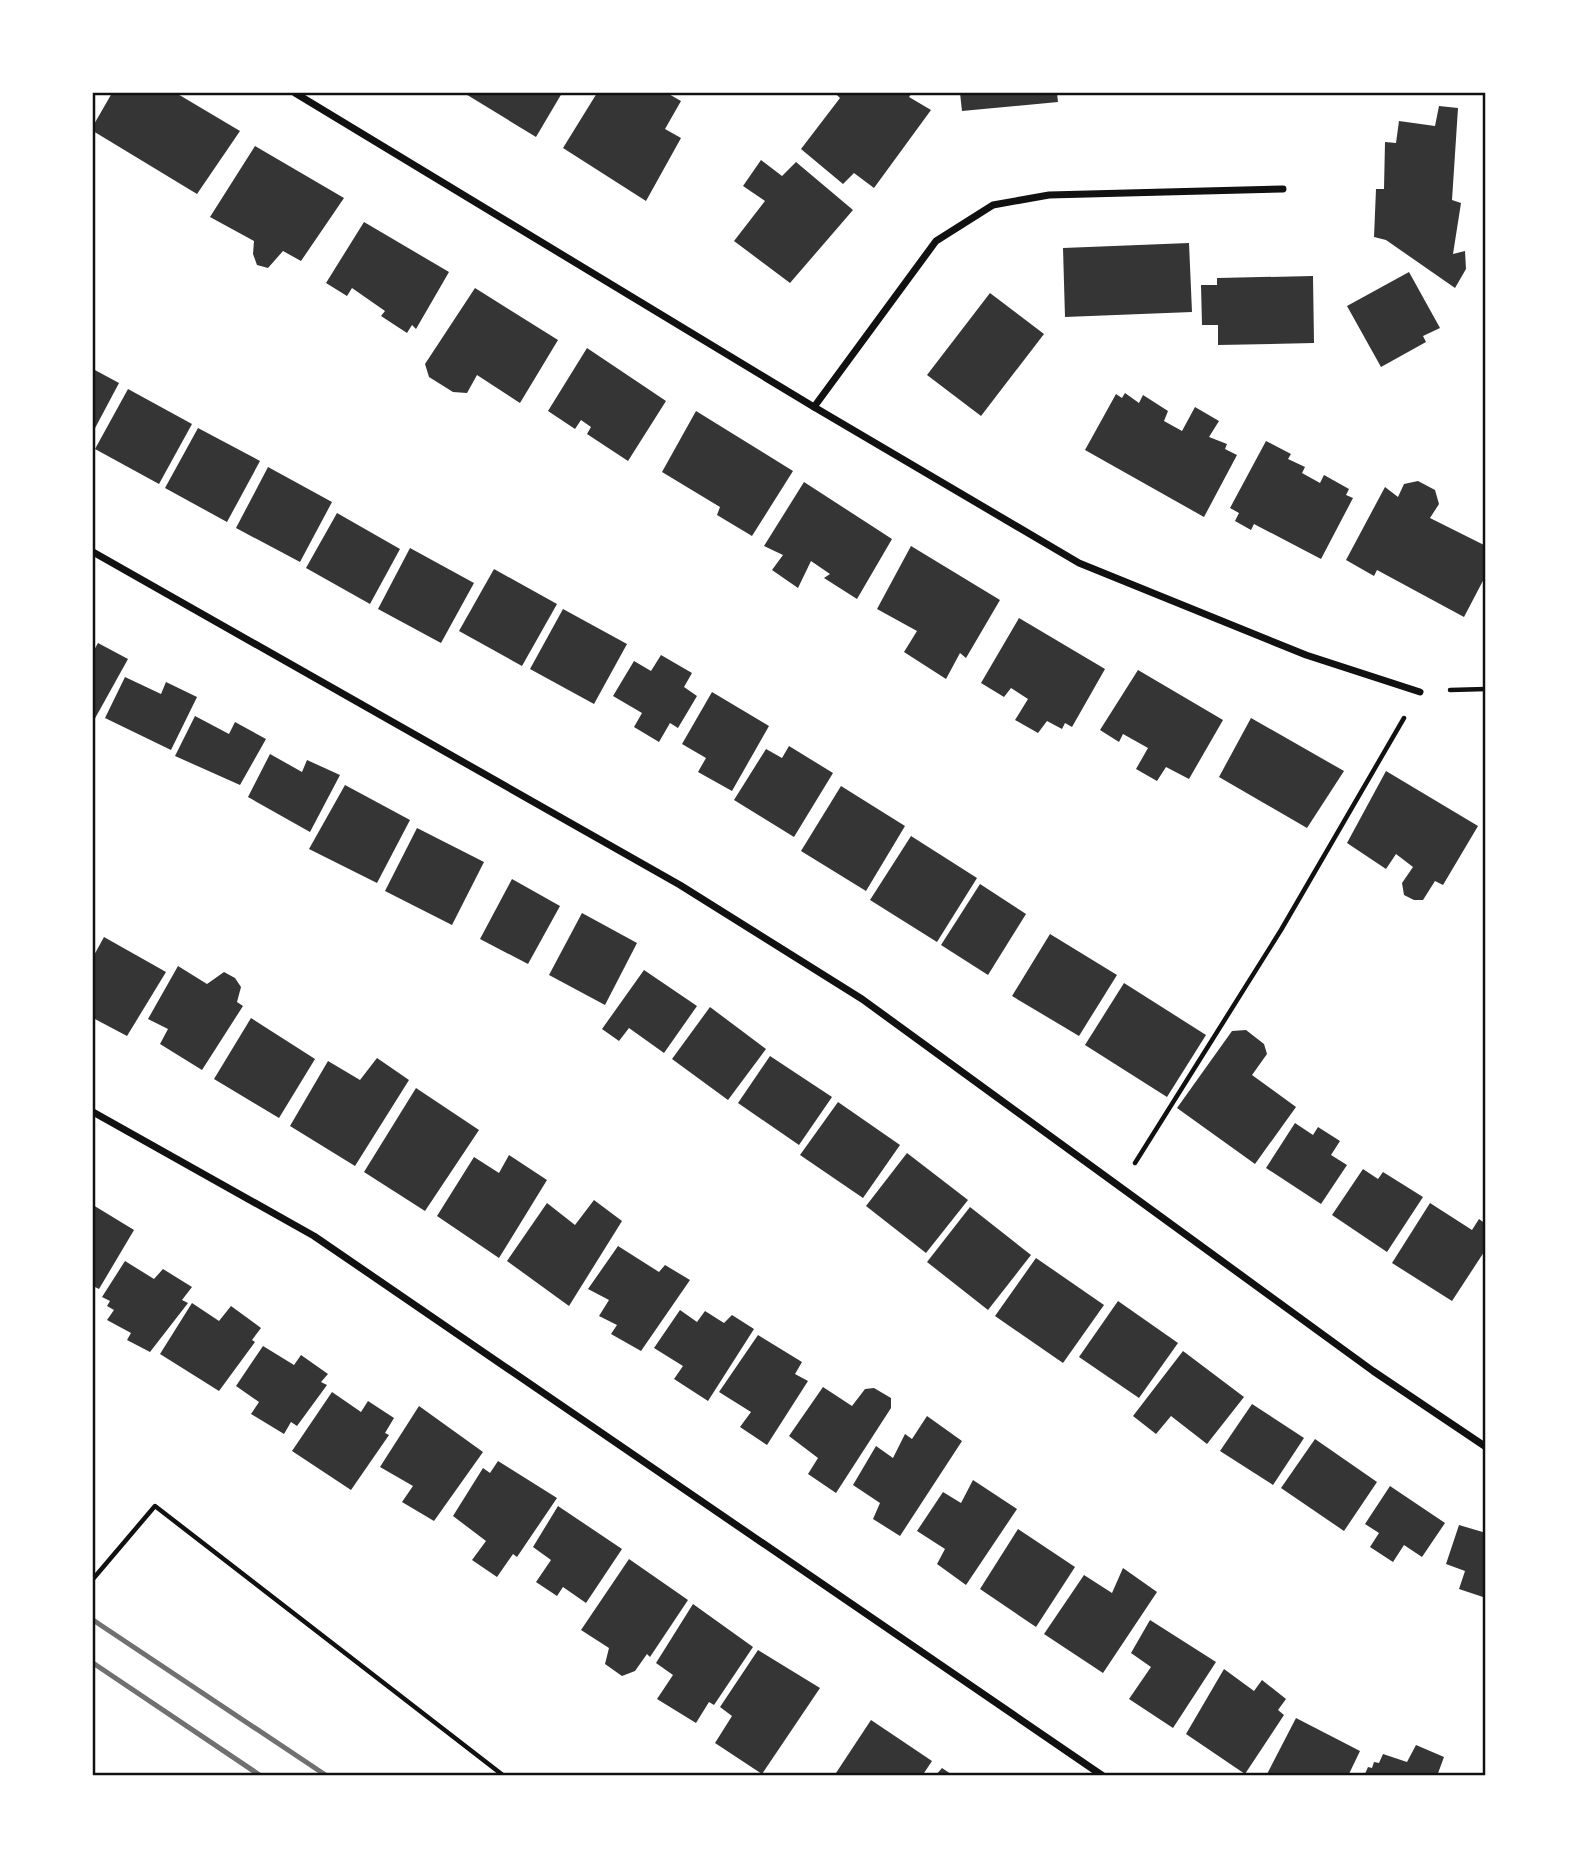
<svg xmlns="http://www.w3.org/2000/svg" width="1579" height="1869" font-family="'Roboto Condensed',sans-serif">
  <rect width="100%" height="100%" fill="#fff"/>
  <!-- building -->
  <g fill="#353535">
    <polygon points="112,93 176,93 240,131 197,194 93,131 93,126"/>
    <polygon points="464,93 562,93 536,137"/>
    <polygon points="597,93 667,93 681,101 665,129 681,138 646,201 563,148"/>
    <polygon points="835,93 912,93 909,97 931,110 874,188 854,173 843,184 801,149 840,98"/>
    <polygon points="960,93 1057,93 1058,102 962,111"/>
    <polygon points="1439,106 1458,108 1452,200 1461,203 1453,254 1465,251 1466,269 1455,288 1386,240 1374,237 1376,189 1384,189 1385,142 1396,143 1399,121 1435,126"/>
    <polygon points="255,146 344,198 301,261 283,251 268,268 257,265 253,254 254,241 210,217"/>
    <polygon points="761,160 782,176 796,162 853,210 790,283 734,241 765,201 743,186"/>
    <polygon points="364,222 449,272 416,329 412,325 407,333 381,316 385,311 352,288 347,296 326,283"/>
    <polygon points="1189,243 1192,312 1065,317 1063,248"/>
    <polygon points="1409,272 1440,328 1423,336 1426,342 1381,367 1347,306"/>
    <polygon points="1313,276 1314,343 1218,345 1218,325 1202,325 1201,285 1217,285 1217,278"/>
    <polygon points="475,288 558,340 520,403 477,375 467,393 453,392 429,377 425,364"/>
    <polygon points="990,293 1044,334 981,416 927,375"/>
    <polygon points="587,348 666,401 628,461 587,434 591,427 581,420 575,429 548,411"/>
    <polygon points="93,369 119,383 93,432"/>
    <polygon points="128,389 192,424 159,484 95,449"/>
    <polygon points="1125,393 1139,403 1143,395 1168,411 1164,421 1182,431 1195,407 1219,421 1209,437 1227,444 1225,449 1237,455 1204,517 1085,450 1116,394 1122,398"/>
    <polygon points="696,411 793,471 752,536 717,515 720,507 662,472"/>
    <polygon points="198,428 260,461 227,522 165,488"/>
    <polygon points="1266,441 1291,454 1288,459 1305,467 1302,473 1320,483 1324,475 1349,489 1346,495 1353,498 1321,559 1254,524 1251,530 1235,521 1239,513 1230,508"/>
    <polygon points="268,467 332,502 300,562 236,528"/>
    <polygon points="1418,481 1435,490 1439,504 1430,518 1486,546 1486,575 1464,617 1377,570 1374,576 1346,560 1385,487 1398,497 1404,484"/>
    <polygon points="804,482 892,539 857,599 824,578 830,574 811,561 798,588 772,570 783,555 764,546"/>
    <polygon points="337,513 400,549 370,604 306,568"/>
    <polygon points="911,546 1000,600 966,658 960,653 946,679 904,652 917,631 877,609"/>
    <polygon points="410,548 474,583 441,643 378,609"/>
    <polygon points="494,569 557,604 522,666 459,631"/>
    <polygon points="563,609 627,644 594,704 530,669"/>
    <polygon points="1019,618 1105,669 1072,727 1065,723 1062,729 1047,721 1038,733 1015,720 1028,699 1011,688 1004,697 981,683"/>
    <polygon points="98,643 128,659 93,722 93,652"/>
    <polygon points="661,655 692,673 684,687 697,696 678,728 670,723 659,742 634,727 642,713 613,696 634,661 651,671"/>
    <polygon points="1138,670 1223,720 1189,779 1166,767 1157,781 1136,769 1148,748 1123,734 1119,742 1100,730"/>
    <polygon points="125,677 161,694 166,682 197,697 171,750 105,718"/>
    <polygon points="712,692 769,726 732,791 698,772 706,758 682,744"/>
    <polygon points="195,716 229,734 235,722 266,739 240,785 175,756"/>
    <polygon points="1251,718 1344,771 1307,828 1219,777"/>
    <polygon points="789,746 833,773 794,837 734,800 766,749 782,758"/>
    <polygon points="270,754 302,772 307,760 340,775 310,832 248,797"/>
    <polygon points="1386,771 1478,826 1443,885 1435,881 1423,900 1414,900 1404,895 1402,883 1413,867 1396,854 1386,869 1347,843"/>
    <polygon points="345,785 410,820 377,883 309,849"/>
    <polygon points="841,786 905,826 866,891 801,851"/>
    <polygon points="417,828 484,862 452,925 385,891"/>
    <polygon points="911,836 977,878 937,942 870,900"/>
    <polygon points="512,879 560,906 528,964 480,939"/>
    <polygon points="980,884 1026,914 988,975 941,945"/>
    <polygon points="582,913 637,943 605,1005 549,975"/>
    <polygon points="1050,934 1117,975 1079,1036 1012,996"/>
    <polygon points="104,937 166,972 127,1036 93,1018 93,957"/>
    <polygon points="178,966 207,984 224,972 235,978 241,987 237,1002 243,1006 202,1070 160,1044 168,1029 148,1019"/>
    <polygon points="644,970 697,1006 664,1053 629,1028 619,1041 602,1029"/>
    <polygon points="1124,983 1206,1035 1167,1097 1085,1045"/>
    <polygon points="710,1007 766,1049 728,1100 672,1059"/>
    <polygon points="251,1018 315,1059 279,1118 214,1079"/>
    <polygon points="1246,1030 1264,1044 1267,1054 1252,1075 1296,1107 1255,1164 1177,1108 1232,1031"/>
    <polygon points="770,1056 832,1097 799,1145 738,1103"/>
    <polygon points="377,1058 409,1080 355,1166 290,1126 328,1061 360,1080"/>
    <polygon points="416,1088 479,1130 425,1211 364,1172"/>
    <polygon points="838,1102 900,1145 863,1198 800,1155"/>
    <polygon points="1295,1123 1313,1135 1318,1127 1340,1141 1331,1155 1347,1165 1321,1204 1266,1168"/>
    <polygon points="907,1153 968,1200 926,1253 866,1206"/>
    <polygon points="509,1155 547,1180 499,1258 437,1216 474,1157 499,1173"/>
    <polygon points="1363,1169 1378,1179 1383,1172 1423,1197 1387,1252 1332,1215"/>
    <polygon points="594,1200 622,1221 569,1306 507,1261 547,1203 575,1225"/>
    <polygon points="1430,1203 1472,1230 1479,1219 1486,1224 1486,1249 1452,1301 1392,1263"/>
    <polygon points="93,1205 134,1230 99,1289 93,1286"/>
    <polygon points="970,1207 1031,1255 988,1310 927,1262"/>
    <polygon points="618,1246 659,1272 665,1265 690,1280 641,1351 611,1334 617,1325 599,1316 609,1300 588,1289"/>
    <polygon points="1036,1258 1104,1305 1063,1363 995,1316"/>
    <polygon points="125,1261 154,1279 163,1269 192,1287 182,1300 188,1303 150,1352 127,1340 131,1333 107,1320 114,1310 107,1306 110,1301 102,1297"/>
    <polygon points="1118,1301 1178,1343 1139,1398 1079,1357"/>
    <polygon points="192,1303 219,1321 231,1306 261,1328 252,1340 255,1342 219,1391 160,1354"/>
    <polygon points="680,1310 697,1322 705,1311 724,1323 732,1315 754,1329 708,1401 674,1379 683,1366 654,1348"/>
    <polygon points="758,1335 802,1362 795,1374 808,1381 767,1445 740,1427 751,1412 719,1392"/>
    <polygon points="263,1346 294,1365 301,1355 328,1374 321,1382 327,1385 297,1426 291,1422 284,1434 251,1414 259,1402 236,1386"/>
    <polygon points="1183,1351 1244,1397 1207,1444 1171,1416 1156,1434 1133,1416"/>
    <polygon points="823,1387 852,1406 865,1389 874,1388 891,1398 891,1408 836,1493 808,1474 818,1458 789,1436"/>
    <polygon points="332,1392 361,1412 368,1401 394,1418 385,1433 389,1435 351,1490 292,1451"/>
    <polygon points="1252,1404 1304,1438 1273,1485 1220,1451"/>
    <polygon points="419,1406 483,1452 434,1521 402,1502 413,1486 380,1467"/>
    <polygon points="927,1416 962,1441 900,1536 873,1519 880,1503 853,1485 876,1446 893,1458 905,1434 912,1439"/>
    <polygon points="1315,1439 1377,1482 1344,1531 1281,1488"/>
    <polygon points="498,1461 557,1498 517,1557 513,1554 497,1577 472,1560 486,1541 453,1516 483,1468 490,1473"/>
    <polygon points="973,1480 1017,1509 966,1585 937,1564 945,1549 917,1531 943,1492 961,1503"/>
    <polygon points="1390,1486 1445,1523 1422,1557 1404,1545 1393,1562 1370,1547 1379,1533 1365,1524"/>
    <polygon points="558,1506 622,1549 586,1603 563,1587 557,1596 536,1582 551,1560 533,1547"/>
    <polygon points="1459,1525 1486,1533 1486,1598 1459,1589 1465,1571 1446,1564"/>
    <polygon points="1018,1529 1075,1567 1036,1627 980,1589"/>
    <polygon points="629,1559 688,1600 650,1657 647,1654 635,1671 622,1676 605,1664 609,1648 581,1630"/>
    <polygon points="1123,1568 1157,1592 1103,1673 1044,1634 1084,1575 1112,1593"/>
    <polygon points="693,1604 753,1647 714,1705 709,1702 696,1723 657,1699 673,1675 656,1663"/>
    <polygon points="1150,1620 1216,1662 1173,1728 1129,1699 1151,1667 1131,1653"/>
    <polygon points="758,1650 820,1688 762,1774 715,1743 732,1716 720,1707"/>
    <polygon points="1224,1669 1254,1691 1262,1680 1286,1699 1278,1710 1284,1715 1245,1774 1186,1734"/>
    <polygon points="1296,1718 1360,1751 1348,1776 1266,1776"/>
    <polygon points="871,1720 932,1761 922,1776 834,1776"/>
    <polygon points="1416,1745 1444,1757 1437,1776 1364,1776 1368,1767 1372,1768 1374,1762 1379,1763 1383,1754 1407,1762"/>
    <polygon points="942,1768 954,1776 935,1776"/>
  </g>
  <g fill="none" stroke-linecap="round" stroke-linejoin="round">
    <!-- path -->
    <g stroke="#111" stroke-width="4.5">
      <polyline points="1450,690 1486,689"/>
      <polyline points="1135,1163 1281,930 1404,718"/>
      <polyline points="93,1579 155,1506 504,1776"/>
    </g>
    <!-- minor -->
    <g stroke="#111" stroke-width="7">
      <polyline points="295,93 814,407 1079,563 1306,655 1420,692"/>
      <polyline points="814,407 936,241 993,205 1049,195 1283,189"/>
      <polyline points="93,552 680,885 862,999 1373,1371 1486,1447"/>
      <polyline points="93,1112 314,1236 1103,1776"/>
    </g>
    <!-- rail -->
    <g stroke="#707070" stroke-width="5">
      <polyline points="93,1620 327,1776"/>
      <polyline points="93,1663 261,1776"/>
    </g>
  </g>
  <!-- border -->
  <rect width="1579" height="1869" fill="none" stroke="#ffffff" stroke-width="189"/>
  <rect x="94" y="94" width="1390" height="1680" fill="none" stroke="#111" stroke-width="2.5"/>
</svg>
